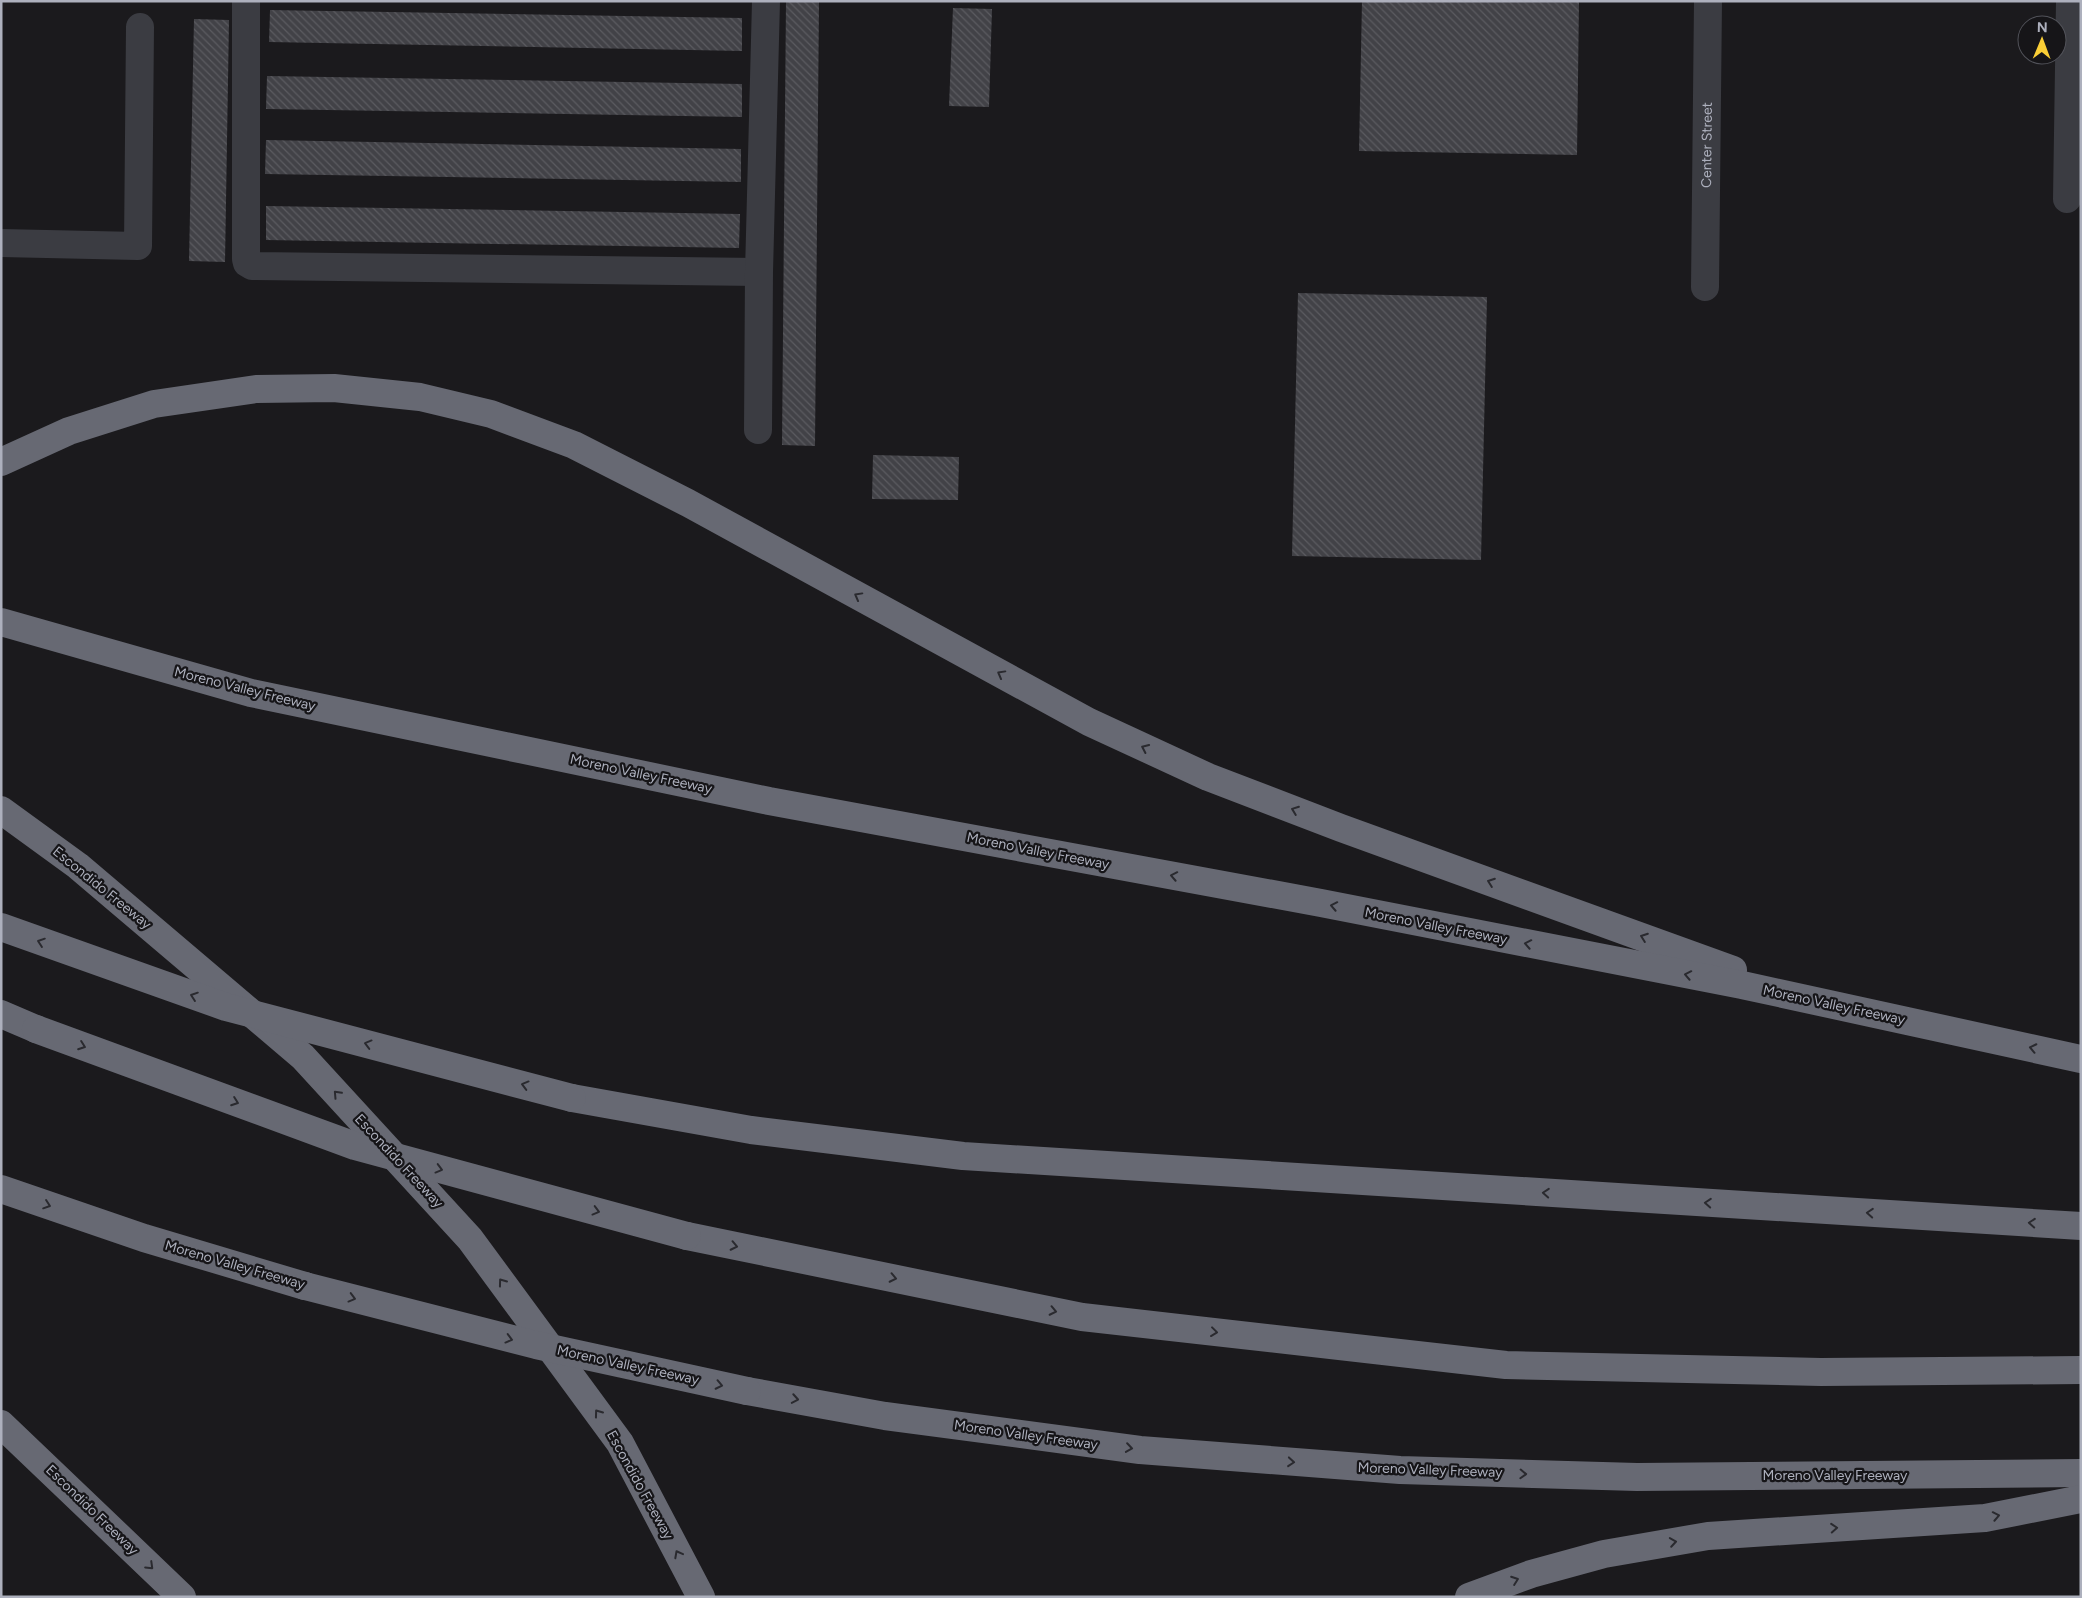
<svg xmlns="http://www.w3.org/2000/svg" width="2082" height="1598" font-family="Figtree,sans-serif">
  <defs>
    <pattern id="building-back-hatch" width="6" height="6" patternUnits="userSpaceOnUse" patternTransform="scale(1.25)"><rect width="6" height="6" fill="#424247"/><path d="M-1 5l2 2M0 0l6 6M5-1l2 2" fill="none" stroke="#5b5b60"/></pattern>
  </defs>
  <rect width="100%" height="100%" fill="#1b1a1d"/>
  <!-- building -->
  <g fill="url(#building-back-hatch)">
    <polygon points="786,1 819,1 815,446 782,445"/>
    <polygon points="1362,1 1579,1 1577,155 1359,151"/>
    <polygon points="953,8 992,9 989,107 949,106"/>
    <polygon points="270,10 742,18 742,51 269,42"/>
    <polygon points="194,19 229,20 225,262 189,261"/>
    <polygon points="267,76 742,84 742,117 266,109"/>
    <polygon points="266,140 741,149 741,182 265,174"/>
    <polygon points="266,206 740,214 739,248 266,240"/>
    <polygon points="1298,293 1487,297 1481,560 1292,556"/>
    <polygon points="873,455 959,457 958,500 872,499"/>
  </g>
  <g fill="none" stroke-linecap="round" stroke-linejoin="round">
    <!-- minor -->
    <g stroke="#3b3c42" stroke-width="28">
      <polyline points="246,1 246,259 247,263 252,266 759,272"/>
      <polyline points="2067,199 2070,1"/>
      <polyline points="1,243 138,246 140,27"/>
      <path id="s1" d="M1705,287L1708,1"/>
      <polyline points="758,430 759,272 766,1"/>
    </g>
    <!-- highway -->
    <g stroke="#676973" stroke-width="28">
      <polyline points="1,462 69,431 154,404 256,389 334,388 420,397 491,414 574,445 688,503 1089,722 1208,777 1341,828 1733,970"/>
      <polyline points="1,622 251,693 769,801 1321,903 1742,985 2081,1059"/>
      <polyline points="1,810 78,866 303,1057 470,1239 620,1443 701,1597"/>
      <polyline points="1,1014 36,1029"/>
      <polyline points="572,1098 751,1130 963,1156 2081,1226"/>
      <polyline points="1,1189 144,1238 305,1286"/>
      <polyline points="687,1236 1082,1317 1506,1365 1821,1372 2081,1370"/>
      <polyline points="747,1391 885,1416 1140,1450 1400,1470 1637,1477 2081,1473"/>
      <polyline points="1,1424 182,1597"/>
      <polyline points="1469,1597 1531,1574 1604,1554 1708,1536 1985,1518 2081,1499"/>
    </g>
    <!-- highway-bridge -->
    <g stroke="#676973" stroke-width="28">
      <polyline points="1,927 226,1007 572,1098"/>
      <polyline points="36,1029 355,1146 687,1236"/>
      <polyline points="305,1286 536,1345 747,1391"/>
    </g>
  </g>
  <!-- one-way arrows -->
  <defs><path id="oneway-chevron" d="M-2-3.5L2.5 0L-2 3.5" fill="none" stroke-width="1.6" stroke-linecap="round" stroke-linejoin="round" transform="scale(1.25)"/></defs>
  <g stroke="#2a2a2f">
    <use href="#oneway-chevron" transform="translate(858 596) rotate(-151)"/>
    <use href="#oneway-chevron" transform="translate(1001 674) rotate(-151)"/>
    <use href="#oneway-chevron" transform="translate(1145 748) rotate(-155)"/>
    <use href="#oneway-chevron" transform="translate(1295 810) rotate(-159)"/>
    <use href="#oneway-chevron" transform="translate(1174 876) rotate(-169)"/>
    <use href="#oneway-chevron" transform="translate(1491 882) rotate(-160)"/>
    <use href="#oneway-chevron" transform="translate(1334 906) rotate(-169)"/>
    <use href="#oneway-chevron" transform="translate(1644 937) rotate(-160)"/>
    <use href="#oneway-chevron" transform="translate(41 942) rotate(-161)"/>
    <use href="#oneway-chevron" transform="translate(1528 944) rotate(-169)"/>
    <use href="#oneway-chevron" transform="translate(1688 975) rotate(-169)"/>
    <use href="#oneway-chevron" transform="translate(194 996) rotate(-161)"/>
    <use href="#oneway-chevron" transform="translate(368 1044) rotate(-165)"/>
    <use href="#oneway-chevron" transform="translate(82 1046) rotate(20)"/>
    <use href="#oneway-chevron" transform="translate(2033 1048) rotate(-168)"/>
    <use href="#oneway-chevron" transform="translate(525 1085) rotate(-165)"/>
    <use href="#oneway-chevron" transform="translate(337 1094) rotate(-133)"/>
    <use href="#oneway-chevron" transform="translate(235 1102) rotate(20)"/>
    <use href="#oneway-chevron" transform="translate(439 1169) rotate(15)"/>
    <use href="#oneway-chevron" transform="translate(1546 1193) rotate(-176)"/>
    <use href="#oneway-chevron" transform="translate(1708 1203) rotate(-176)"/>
    <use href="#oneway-chevron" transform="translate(47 1205) rotate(19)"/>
    <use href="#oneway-chevron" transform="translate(596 1211) rotate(15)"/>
    <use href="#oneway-chevron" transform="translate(1870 1213) rotate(-176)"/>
    <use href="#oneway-chevron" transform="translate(2032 1223) rotate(-176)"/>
    <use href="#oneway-chevron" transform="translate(734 1246) rotate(12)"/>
    <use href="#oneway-chevron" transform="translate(893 1278) rotate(12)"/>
    <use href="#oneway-chevron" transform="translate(502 1282) rotate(-126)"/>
    <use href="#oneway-chevron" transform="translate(352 1298) rotate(15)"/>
    <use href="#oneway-chevron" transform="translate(1053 1311) rotate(12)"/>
    <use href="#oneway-chevron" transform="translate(1214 1332) rotate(7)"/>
    <use href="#oneway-chevron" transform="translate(509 1339) rotate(15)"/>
    <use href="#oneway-chevron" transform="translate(719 1385) rotate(12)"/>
    <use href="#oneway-chevron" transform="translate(795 1399) rotate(10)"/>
    <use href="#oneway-chevron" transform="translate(598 1413) rotate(-126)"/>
    <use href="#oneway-chevron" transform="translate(1129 1448) rotate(8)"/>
    <use href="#oneway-chevron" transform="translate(1291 1462) rotate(5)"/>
    <use href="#oneway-chevron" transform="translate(1523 1474) rotate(2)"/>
    <use href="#oneway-chevron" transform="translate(1996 1516) rotate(-11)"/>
    <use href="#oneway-chevron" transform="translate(1834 1528) rotate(-4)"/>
    <use href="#oneway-chevron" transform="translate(1673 1542) rotate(-9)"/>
    <use href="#oneway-chevron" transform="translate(678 1554) rotate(-118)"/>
    <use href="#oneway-chevron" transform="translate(150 1566) rotate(44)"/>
    <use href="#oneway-chevron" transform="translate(1515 1580) rotate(-20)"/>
  </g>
  <g text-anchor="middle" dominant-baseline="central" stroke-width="4.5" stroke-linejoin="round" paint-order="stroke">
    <!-- street labels -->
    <g font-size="14" fill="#adb0bd" stroke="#161518">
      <text stroke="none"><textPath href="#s1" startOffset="142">Center Street</textPath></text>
      <text transform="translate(245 689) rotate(14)">Moreno Valley Freeway</text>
      <text transform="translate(641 774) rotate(12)">Moreno Valley Freeway</text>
      <text transform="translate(1038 851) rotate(11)">Moreno Valley Freeway</text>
      <text transform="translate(102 888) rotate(39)">Escondido Freeway</text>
      <text transform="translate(1436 926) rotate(11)">Moreno Valley Freeway</text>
      <text transform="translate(1834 1005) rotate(12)">Moreno Valley Freeway</text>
      <text transform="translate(399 1161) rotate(47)">Escondido Freeway</text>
      <text transform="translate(235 1265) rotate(16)">Moreno Valley Freeway</text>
      <text transform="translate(628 1365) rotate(12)">Moreno Valley Freeway</text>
      <text transform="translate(1026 1435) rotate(8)">Moreno Valley Freeway</text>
      <text transform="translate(1430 1470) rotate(2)">Moreno Valley Freeway</text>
      <text x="1835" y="1475">Moreno Valley Freeway</text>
      <text transform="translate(640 1485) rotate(61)">Escondido Freeway</text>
      <text transform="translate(92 1510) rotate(44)">Escondido Freeway</text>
    </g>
  </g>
  <!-- border -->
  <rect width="2082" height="1598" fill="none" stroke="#adb0bd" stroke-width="5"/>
  <!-- north arrow -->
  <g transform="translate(2042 40) rotate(1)"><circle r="24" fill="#161518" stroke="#52535a"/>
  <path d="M0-4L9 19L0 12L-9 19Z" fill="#face36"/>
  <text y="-8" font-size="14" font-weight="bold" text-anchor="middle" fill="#adb0bd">N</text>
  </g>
</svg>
